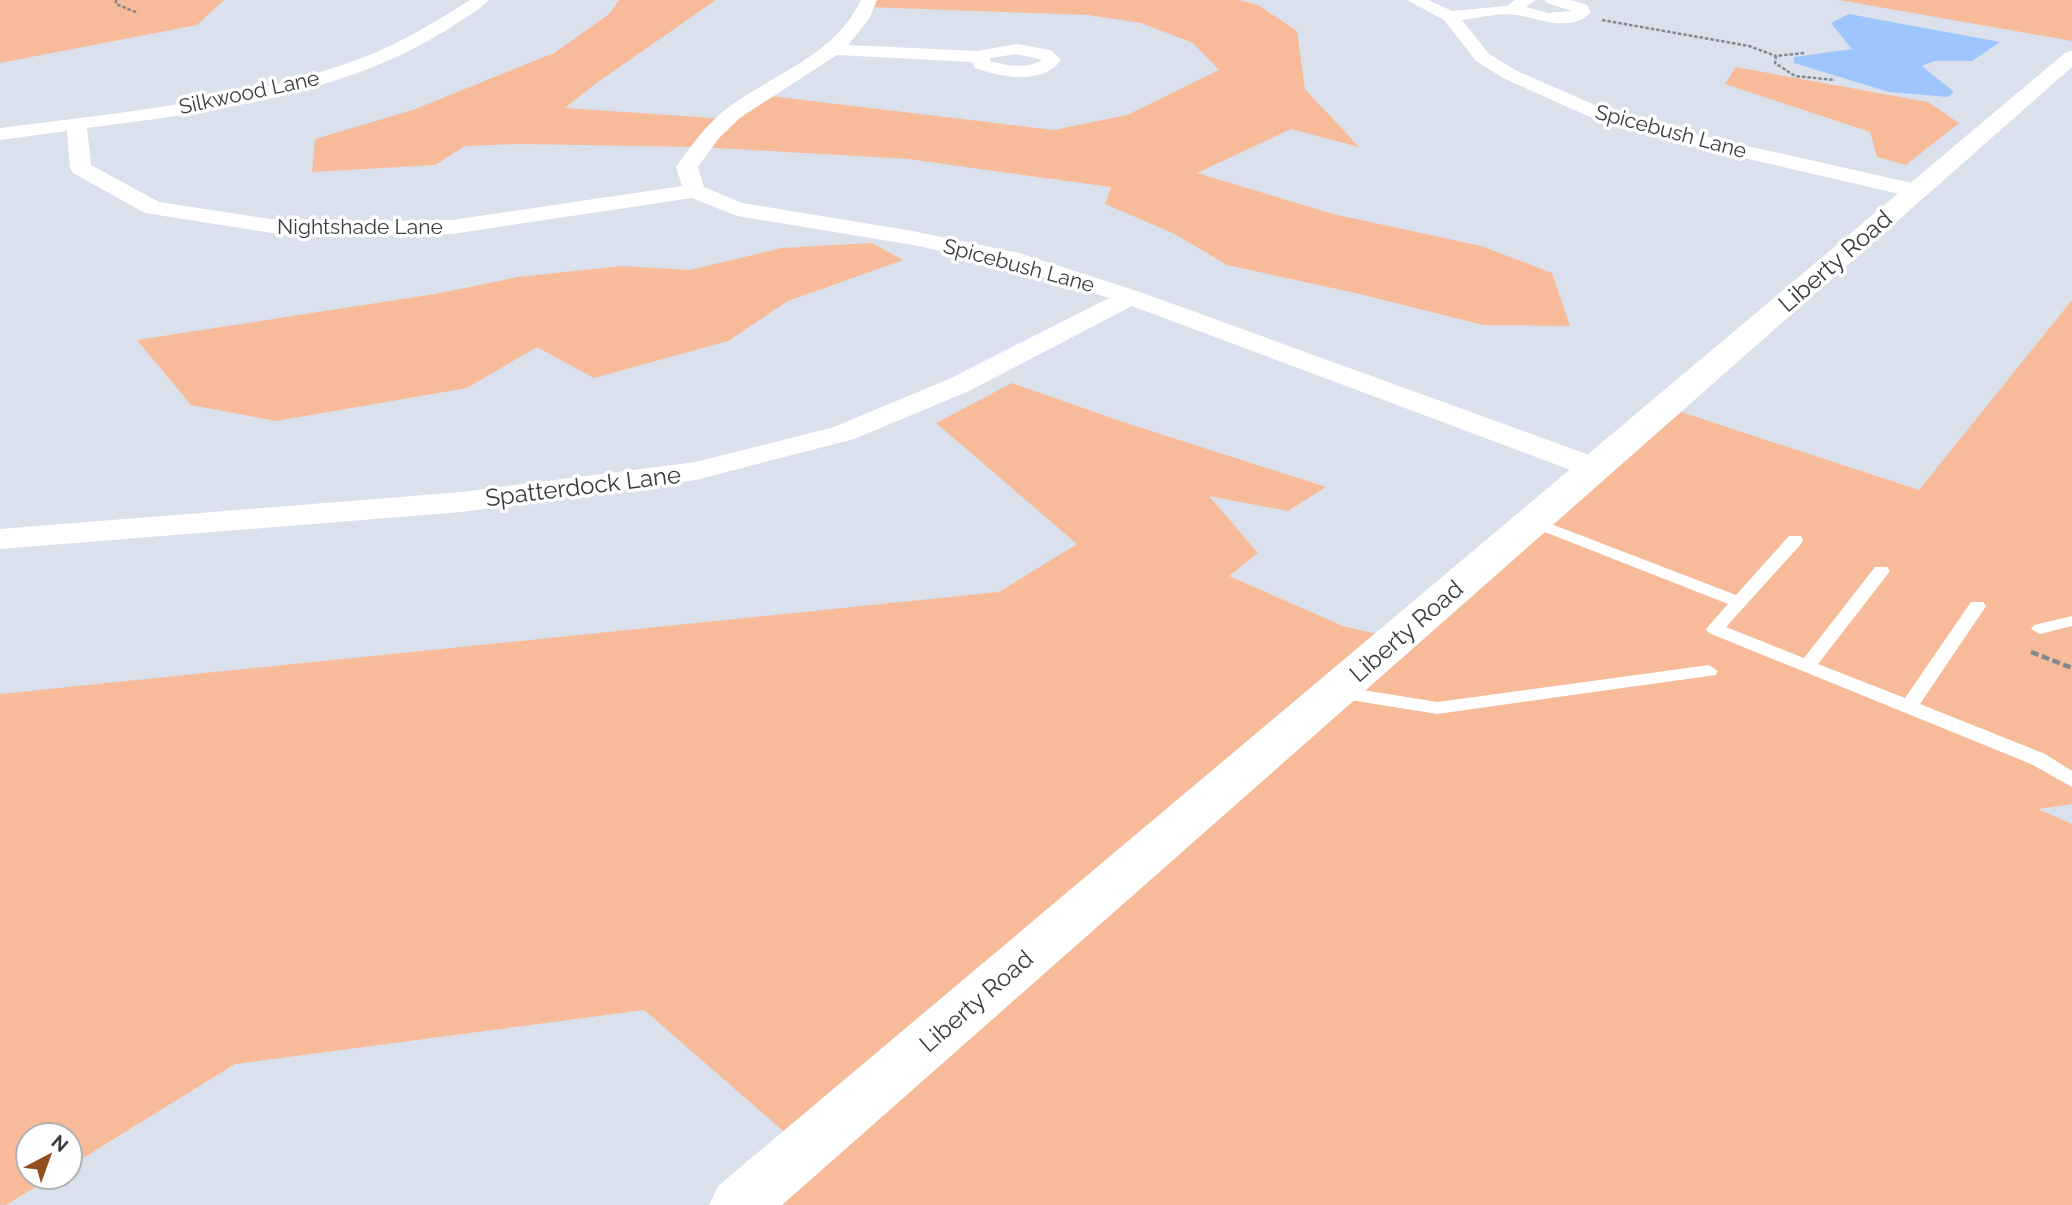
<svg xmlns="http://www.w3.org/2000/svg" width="2072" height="1205" font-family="Raleway,sans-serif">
  <rect width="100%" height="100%" fill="#dae1ec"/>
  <!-- green -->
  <g fill="#f8bb99">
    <polygon points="0,0 224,0 197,25 0,63"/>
    <polygon points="619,0 716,0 595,84 565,108 728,119 762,95 1054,130 1127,115 1219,70 1193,43 1141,23 1088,15 867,7 869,0 1239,0 1258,5 1297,31 1305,89 1359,147 1291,129 1197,173 1333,214 1481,246 1552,273 1570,326 1483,325 1360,294 1227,265 1175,234 1105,204 1111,187 908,159 700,147 520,144 465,146 435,165 312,172 315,139 413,110 554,53 609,14"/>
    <polygon points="1839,0 2072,0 2072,41"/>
    <polygon points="1736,67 1928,102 1959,123 1906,165 1877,157 1870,132 1725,84"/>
    <polygon points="872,243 903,260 788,301 728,341 594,378 537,347 467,388 276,421 191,405 137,340 435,294 518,277 622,266 690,270 782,248"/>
    <polygon points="2072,300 2072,804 2038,809 2072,824 2072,1205 739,1205 804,1149 644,1010 235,1064 70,1166 70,1135 28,1135 28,1177 52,1177 6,1205 0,1205 0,694 999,592 1077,544 936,423 1012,383 1123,422 1326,487 1288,511 1209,496 1258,553 1229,576 1343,626 1397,639 1666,407 1919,490"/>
  </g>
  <!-- water -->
  <polygon fill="#9ec5fd" points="1849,14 2000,42 1972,61 1934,61 1922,66 1954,92 1948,97 1889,92 1794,63 1794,57 1852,49 1831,23"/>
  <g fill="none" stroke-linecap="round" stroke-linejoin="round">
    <!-- path-far1 -->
    <g stroke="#83888f" stroke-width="2.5" stroke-dasharray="3.5 2" stroke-linecap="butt">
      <polyline points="116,0 116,4 138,13"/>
      <polyline points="1602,20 1749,46 1776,56"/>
      <polyline points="1804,53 1776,56 1775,63 1795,76 1835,80"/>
    </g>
    <!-- path -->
    <polyline stroke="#83888f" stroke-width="4.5" stroke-dasharray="8 3.5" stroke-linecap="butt" points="2031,652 2072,668"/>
    <!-- lane -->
    <g fill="#fff" fill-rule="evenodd">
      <polygon points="1533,517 1736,595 1789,536 1801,536 1803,540 1801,544 1726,627 1804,658 1875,567 1887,567 1890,571 1887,575 1818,664 1905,698 1971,602 1983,602 1986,606 1920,704 2045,754 2072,771 2072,787 2031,764 1709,633 1706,629 1728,604 1527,525 1525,522"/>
      <polygon points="2072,616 2072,626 2040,634 2031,629 2034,625"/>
      <polygon points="1709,665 1718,671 1716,675 1437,714 1338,698 1329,692 1338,686 1437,702"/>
    </g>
    <!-- street -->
    <g fill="#fff" fill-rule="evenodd">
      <path d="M470,0H489C480,10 466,17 454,25C348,95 210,112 87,128L91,165L159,202L291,222L452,220L682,186L676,167C691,146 705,126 725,110C773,73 834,57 861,0H877L869,19L848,45L977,51L1017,44L1051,50L1061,60C1042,86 1001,77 975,68L972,62L837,55L741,117L719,138L698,167L704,187L742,203L913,231L1019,253L1140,292L1606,461L1610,468L1606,475L1595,477L1584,475L1132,306L969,391L854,439L696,480L462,512L0,549V529L462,492L695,462L834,427L949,379L1109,298L1004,264L913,245L737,216L692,198L452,234L291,236L145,213L73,173L70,168L67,131L0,140V128C123,112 250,101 367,56C404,41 437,21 470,0ZM1017,54L1042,60C1027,69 1006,66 990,61V58Z"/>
      <path d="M1407,0H1428L1452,11L1507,6L1515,0H1536L1526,7L1548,13L1572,11L1547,3L1545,0H1571L1587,5L1591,12C1572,33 1540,19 1517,15C1501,12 1478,18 1462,20L1488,53L1515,70L1604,109L1655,125L1925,186L1928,191L1925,196L1917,198L1650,136L1590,117L1503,78L1476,61L1444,20Z"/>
    </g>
    <!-- secondary -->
    <polygon fill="#fff" fill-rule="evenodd" points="2072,51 2072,67 782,1205 709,1205 718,1186 2065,53"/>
  </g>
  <g text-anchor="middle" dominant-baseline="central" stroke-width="7" stroke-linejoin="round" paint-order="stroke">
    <!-- far-street labels -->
    <g font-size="21" fill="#383b3f" stroke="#fff">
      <text transform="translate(249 92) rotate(-12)">Silkwood Lane</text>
      <text transform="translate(1671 131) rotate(15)">Spicebush Lane</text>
      <text x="360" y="226">Nightshade Lane</text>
      <text transform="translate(1019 265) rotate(15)">Spicebush Lane</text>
    </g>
    <!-- street labels -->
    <g font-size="24" fill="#383b3f" stroke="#fff">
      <text transform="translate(1835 261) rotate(-41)">Liberty Road</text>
      <text transform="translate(583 486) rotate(-7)">Spatterdock Lane</text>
      <text transform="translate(1406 631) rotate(-41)">Liberty Road</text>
      <text transform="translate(976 1001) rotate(-41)">Liberty Road</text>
    </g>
  </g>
  <!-- north arrow -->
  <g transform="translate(49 1156) rotate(41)"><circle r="33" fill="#ffffff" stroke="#afb1b2" stroke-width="2"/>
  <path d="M0-5L12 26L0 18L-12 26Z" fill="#914d20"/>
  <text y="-10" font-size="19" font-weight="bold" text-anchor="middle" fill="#383b3f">N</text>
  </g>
</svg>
